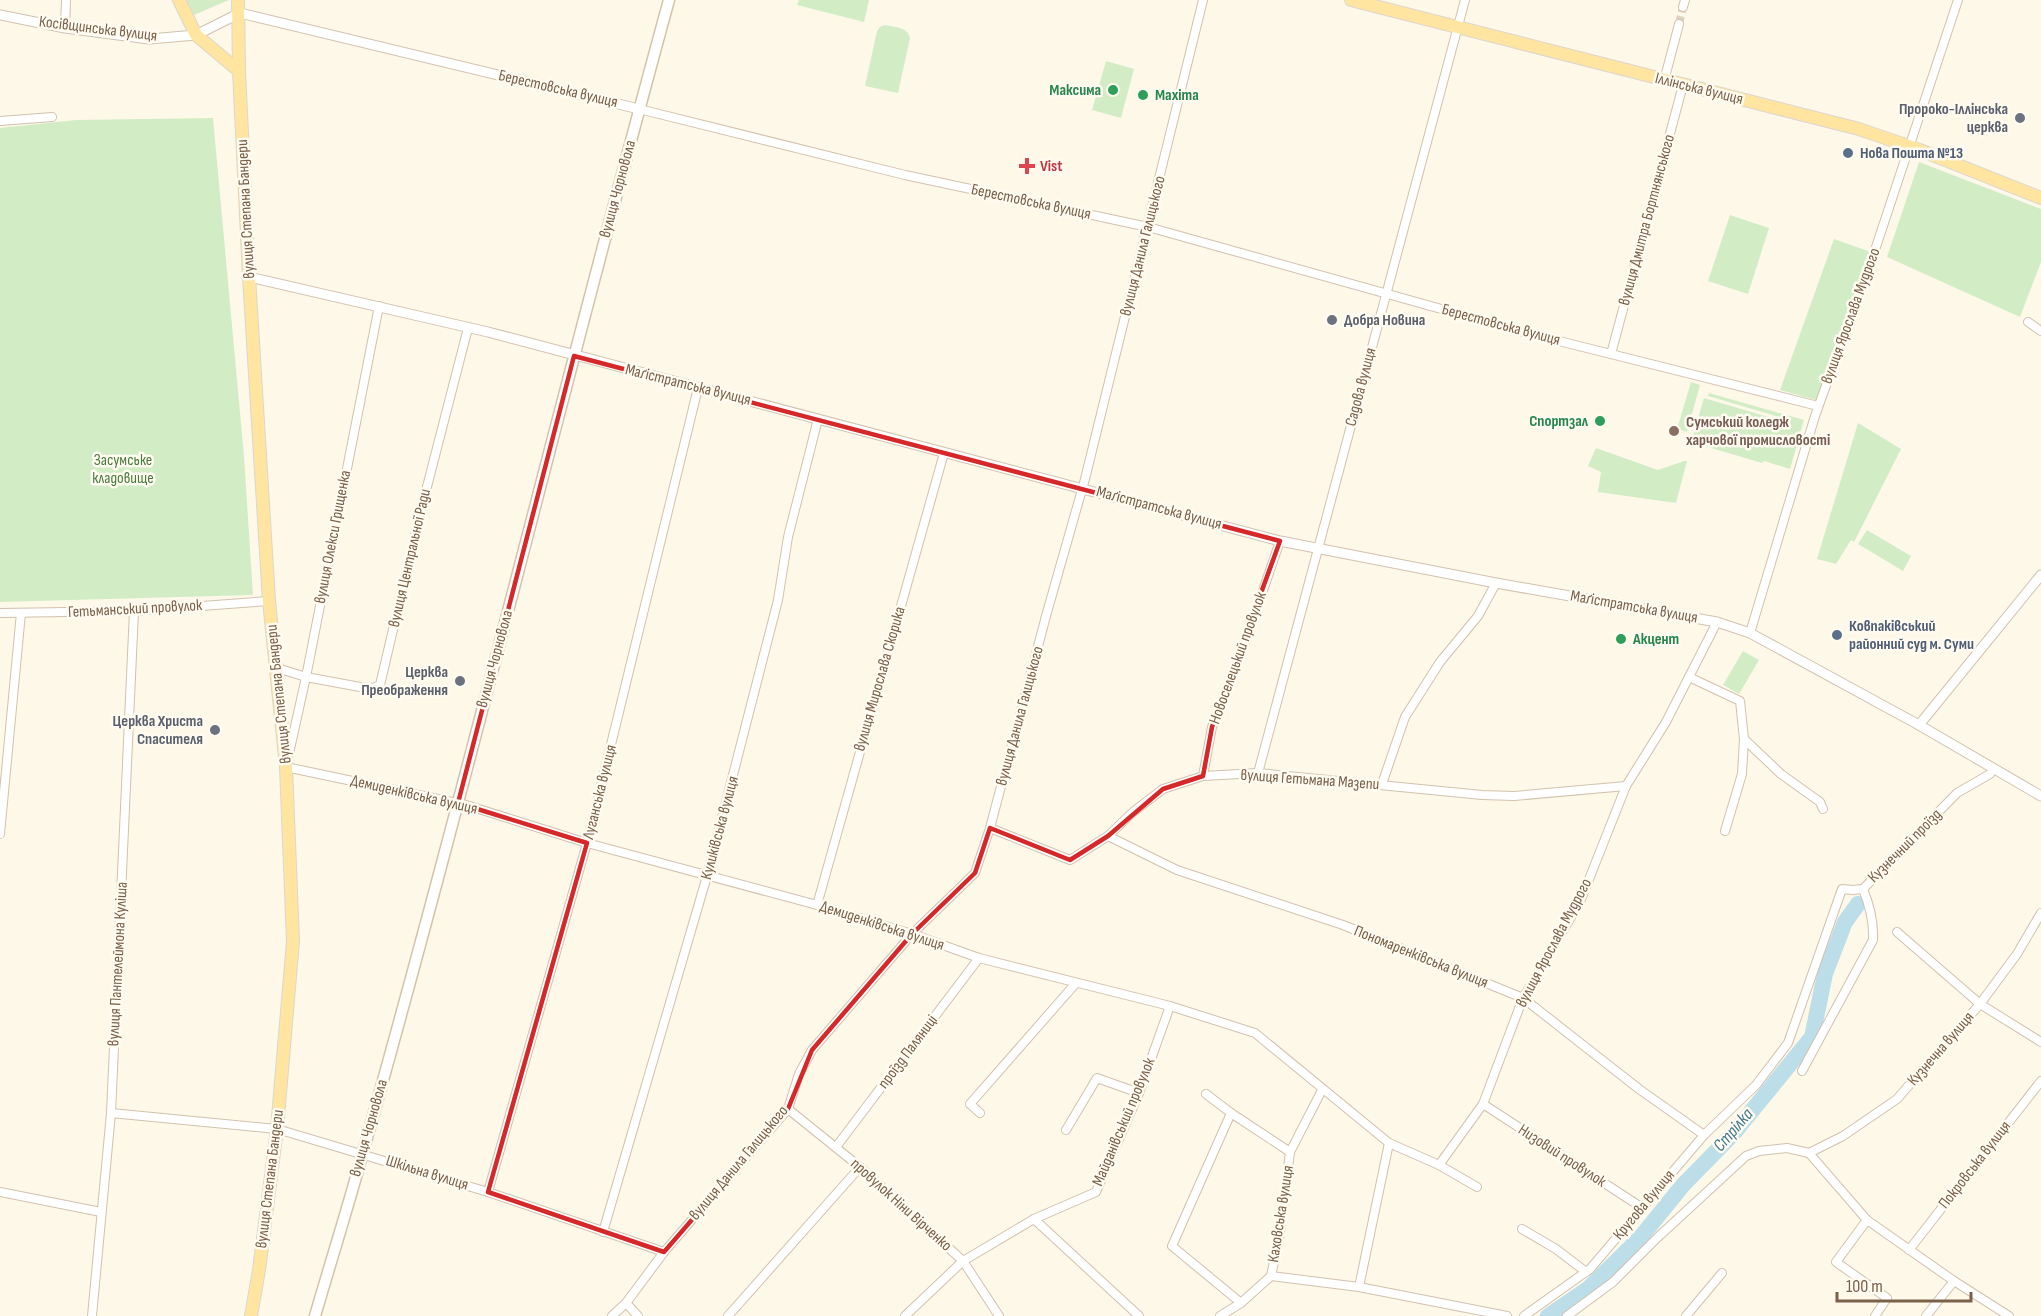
<svg xmlns="http://www.w3.org/2000/svg" width="2041" height="1316" font-family="'Sofia Sans Condensed',sans-serif">
  <rect width="100%" height="100%" fill="#fef8e9"/>
  <!-- green -->
  <g fill="#d2edc6">
    <polygon points="186,0 229,0 194,15"/>
    <polygon points="799,0 869,0 864,22 797,5"/>
    <path d="M885,25C894,27 908,27 910,38L898,93L865,86L877,31L880,27Z"/>
    <polygon points="1106,61 1134,69 1121,118 1092,110"/>
    <polygon points="213,118 244,456 253,595 0,602 0,128 76,120"/>
    <polygon points="1919,162 2041,209 2041,262 2020,317 1887,257"/>
    <polygon points="1730,215 1769,228 1748,294 1708,281"/>
    <polygon points="1834,239 1871,252 1816,400 1780,390"/>
    <polygon points="1691,382 1700,385 1687,432 1677,429"/>
    <polygon points="1709,393 1804,420 1790,469 1764,461 1762,463 1691,442 1704,398 1775,419 1776,416 1708,396"/>
    <polygon points="1858,423 1901,449 1854,542 1851,540 1836,564 1817,559"/>
    <polygon points="1596,448 1658,470 1684,461 1687,461 1676,503 1598,492 1601,472 1588,466"/>
    <polygon points="1867,530 1911,556 1903,571 1858,544"/>
    <polygon points="1743,651 1759,660 1739,694 1723,685"/>
  </g>
  <g fill="none" stroke-linecap="round" stroke-linejoin="round">
    <!-- river -->
    <polyline stroke="#bbdee9" stroke-width="16" points="1548,1316 1589,1288 1640,1238 1683,1185 1733,1134 1812,1037 1825,974 1845,922 1858,904"/>
    <!-- minor-tunnel -->
    <polyline stroke="#ddd2c1" stroke-width="8" stroke-dasharray="8 4" stroke-linecap="butt" points="1679,24 1683,7"/>
    <!-- minor casing -->
    <g stroke="#d2c1ad" stroke-width="10">
      <g id="minor">
        <polyline points="1683,7 1685,0"/>
        <polyline points="65,28 66,0"/>
        <polyline points="1664,81 1679,24"/>
        <polyline points="639,109 905,175 1148,227 1527,333 1818,406"/>
        <polyline points="0,121 52,117"/>
        <polyline points="379,306 306,677 286,767 466,805 587,843 817,905 912,934 979,958 1170,1006 1255,1033 1389,1143 1439,1165 1477,1187"/>
        <polyline points="2028,322 2041,331"/>
        <polyline points="1611,354 1683,85"/>
        <polyline points="0,613 134,611 269,601"/>
        <polyline points="1750,633 1815,416 1875,250 1958,0"/>
        <polyline points="277,668 306,677 371,689 380,685 422,506 468,328"/>
        <polyline points="1689,677 1740,701 1744,739 1781,774 1820,802 1823,809"/>
        <polyline points="1258,773 1465,0"/>
        <polyline points="1203,776 1212,727 1246,640 1280,541"/>
        <polyline points="1382,784 1405,717 1440,662 1478,616 1496,583"/>
        <polyline points="990,828 1070,860 1108,836 1133,812 1163,789 1203,776 1258,773 1482,795 1514,796 1626,786"/>
        <polyline points="1725,831 1742,774 1744,739"/>
        <polyline points="0,834 21,613"/>
        <polyline points="1108,836 1177,870 1343,925 1523,998 1639,1089 1704,1135"/>
        <polyline points="1863,889 1957,793 1990,774 1993,769"/>
        <polyline points="817,905 944,453"/>
        <polyline points="1897,932 1980,1004 2041,1042"/>
        <path d="M1802,1071L1873,940C1874,921 1870,906 1863,889"/>
        <polyline points="1206,1094 1231,1113 1290,1152"/>
        <polyline points="1483,1104 1641,1207"/>
        <polyline points="788,1109 860,1167 963,1261 999,1316"/>
        <polyline points="111,1113 277,1129 488,1192 664,1252"/>
        <polyline points="980,1113 970,1104 1076,983"/>
        <polyline points="1231,1113 1172,1246 1241,1303"/>
        <polyline points="1066,1130 1097,1078 1139,1093"/>
        <polyline points="836,1147 979,958"/>
        <polyline points="1809,1153 1843,1136 1897,1099 1980,1004 2017,954 2041,913"/>
        <polyline points="1439,1165 1483,1104 1523,998 1580,902 1626,786 1666,722 1717,622"/>
        <polyline points="0,1192 101,1212"/>
        <polyline points="488,1192 587,843 698,388"/>
        <polyline points="1034,1219 1139,1316"/>
        <polyline points="1867,1220 1836,1262 1887,1298 1875,1316"/>
        <polyline points="1522,1229 1556,1249 1586,1272"/>
        <polyline points="603,1232 707,876 778,600 788,537 818,419"/>
        <polyline points="1909,1250 2041,1081"/>
        <polyline points="1271,1276 1279,1239 1290,1152 1322,1090"/>
        <polyline points="1359,1287 1389,1143"/>
        <polyline points="626,1303 638,1316"/>
        <polyline points="92,1316 111,1113 134,611"/>
        <polyline points="612,1316 626,1303 664,1252 788,1109 799,1074 812,1050 912,934 975,873 990,828 1046,616 1085,479 1203,0"/>
        <polyline points="728,1316 860,1167"/>
        <polyline points="905,1316 963,1261 1034,1219 1096,1192 1139,1093 1170,1006"/>
        <polyline points="1220,1316 1241,1303 1271,1276 1359,1287 1507,1316"/>
        <polyline points="1524,1316 1590,1269 1704,1135 1756,1085 1788,1043 1842,889 1853,890 1863,889"/>
        <polyline points="1567,1316 1613,1282 1657,1238 1746,1156 1759,1151 1787,1148 1809,1153 1867,1220 1954,1281 2009,1316"/>
        <polyline points="1686,1316 1722,1273"/>
        <polyline points="1926,1316 1954,1281"/>
      </g>
    </g>
    <!-- tertiary casing -->
    <g stroke="#d2c1ad" stroke-width="11">
      <g id="tertiary">
        <polyline points="0,15 65,28 149,39 196,35 240,13 639,109"/>
        <polyline points="249,277 488,332 1280,541 1496,583 1717,622 1750,633 1919,725 2041,796"/>
        <polyline points="1919,725 2041,575"/>
      </g>
    </g>
    <!-- secondary casing -->
    <g stroke="#d5c2ab" stroke-width="13">
      <path id="secondary" d="M315,1316C331,1261 348,1207 363,1152C471,769 564,383 669,0"/>
    </g>
    <!-- primary casing -->
    <g stroke="#ddd6d0" stroke-width="14">
      <g id="primary">
        <polyline points="179,0 196,35 239,71"/>
        <polyline points="238,0 239,71 249,277 269,601 286,767 293,941 277,1129 259,1270 251,1316"/>
        <polyline points="1351,0 1859,129 1920,150 2041,198"/>
      </g>
    </g>
    <!-- minor -->
    <use href="#minor" stroke="#fff" stroke-width="8"/>
    <!-- tertiary -->
    <use href="#tertiary" stroke="#fff" stroke-width="9"/>
    <!-- secondary -->
    <use href="#secondary" stroke="#fff" stroke-width="10"/>
    <!-- primary -->
    <use href="#primary" stroke="#ffe59f" stroke-width="12"/>
  </g>
  <!-- marked area -->
  <path fill="none" stroke="#d62828" stroke-width="4.5" stroke-linejoin="round" d="M574,356L1280,541L1212,727L1203,776L1163,789L1108,836L1070,860L990,828L975,873L912,934L812,1050L788,1109L664,1252L488,1192L587,843L458,803Z"/>
  <!-- markers -->
  <g fill="#2e9e5b" stroke="#fffbf1" stroke-width="2">
    <circle cx="1113" cy="90" r="6"/>
    <circle cx="1143" cy="95" r="6"/>
    <circle cx="1600" cy="421" r="6"/>
    <circle cx="1621" cy="639" r="6"/>
  </g>
  <g fill="#6b7280" stroke="#fffbf1" stroke-width="2">
    <circle cx="2020" cy="118" r="6"/>
    <circle cx="1332" cy="320" r="6"/>
    <circle cx="460" cy="681" r="6"/>
    <circle cx="215" cy="730" r="6"/>
  </g>
  <g fill="#5c6f8a" stroke="#fffbf1" stroke-width="2">
    <circle cx="1848" cy="153" r="6"/>
    <circle cx="1837" cy="635" r="6"/>
  </g>
  <path fill="#e0444e" stroke="#fffbf1" stroke-width="2" d="M1024 157h6v6h6v6h-6v6h-6v-6h-6v-6h6z"/>
  <circle fill="#8d6e63" stroke="#fffbf1" stroke-width="2" cx="1674" cy="431" r="6"/>
  <g text-anchor="middle" dominant-baseline="central" stroke-width="5" stroke-linejoin="round" paint-order="stroke">
    <!-- street labels -->
    <g font-size="16" fill="#7b604a" stroke="#fffbf1">
      <text transform="translate(98 29) rotate(7)">Косівщинська вулиця</text>
      <text transform="translate(558 89) rotate(13)">Берестовська вулиця</text>
      <text transform="translate(1699 89) rotate(14)">Іллінська вулиця</text>
      <text transform="translate(618 189) rotate(-75)">вулиця Чорновола</text>
      <text transform="translate(1031 202) rotate(12)">Берестовська вулиця</text>
      <text transform="translate(246 209) rotate(-93)">вулиця Степана Бандери</text>
      <text transform="translate(1647 220) rotate(-75)">вулиця Дмитра Бортнянського</text>
      <text transform="translate(1143 246) rotate(-76)">вулиця Данила Галицького</text>
      <text transform="translate(1851 316) rotate(-70)">вулиця Ярослава Мудрого</text>
      <text transform="translate(1501 325) rotate(15)">Берестовська вулиця</text>
      <text transform="translate(688 385) rotate(14)">Маґістратська вулиця</text>
      <text transform="translate(1361 387) rotate(-75)">Садова вулиця</text>
      <text transform="translate(1159 508) rotate(15)">Маґістратська вулиця</text>
      <text transform="translate(333 537) rotate(-79)">вулиця Олекси Грищенка</text>
      <text transform="translate(410 558) rotate(-77)">вулиця Центральної Ради</text>
      <text transform="translate(1634 607) rotate(10)">Маґістратська вулиця</text>
      <text transform="translate(135 609) rotate(-3)">Гетьманський провулок</text>
      <text transform="translate(1238 658) rotate(-70)">Новоселецький провулок</text>
      <text transform="translate(495 659) rotate(-75)">вулиця Чорновола</text>
      <text transform="translate(880 679) rotate(-74)">вулиця Мирослава Скорика</text>
      <text transform="translate(279 694) rotate(-96)">вулиця Степана Бандери</text>
      <text transform="translate(1020 716) rotate(-75)">вулиця Данила Галицького</text>
      <text transform="translate(1310 780) rotate(4)">вулиця Гетьмана Мазепи</text>
      <text transform="translate(600 792) rotate(-76)">Луганська вулиця</text>
      <text transform="translate(414 795) rotate(13)">Демиденківська вулиця</text>
      <text transform="translate(720 828) rotate(-75)">Куликівська вулиця</text>
      <text transform="translate(1905 846) rotate(-45)">Кузнечний проїзд</text>
      <text transform="translate(882 926) rotate(18)">Демиденківська вулиця</text>
      <text transform="translate(1554 943) rotate(-62)">вулиця Ярослава Мудрого</text>
      <text transform="translate(1421 957) rotate(22)">Пономаренківська вулиця</text>
      <text transform="translate(118 964) rotate(-87)">вулиця Пантелеймона Куліша</text>
      <text transform="translate(1941 1049) rotate(-49)">Кузнечна вулиця</text>
      <text transform="translate(908 1052) rotate(-53)">проїзд Паляниці</text>
      <text transform="translate(1124 1122) rotate(-67)">Майданівський провулок</text>
      <text transform="translate(369 1128) rotate(-74)">вулиця Чорновола</text>
      <text transform="translate(1562 1156) rotate(33)">Низовий провулок</text>
      <text transform="translate(739 1163) rotate(-50)">вулиця Данила Галицького</text>
      <text transform="translate(1975 1165) rotate(-52)">Покровська вулиця</text>
      <text transform="translate(427 1173) rotate(17)">Шкільна вулиця</text>
      <text transform="translate(270 1179) rotate(-83)">вулиця Степана Бандери</text>
      <text transform="translate(901 1205) rotate(42)">провулок Ніни Вірченко</text>
      <text transform="translate(1644 1205) rotate(-50)">Кругова вулиця</text>
      <text transform="translate(1281 1214) rotate(-81)">Каховська вулиця</text>
    </g>
    <!-- leisure labels -->
    <g font-size="16" font-weight="bold" fill="#27864d" stroke="#fffbf1" text-anchor="end">
      <text x="1101" y="90">Максима</text>
      <text x="1155" y="95" text-anchor="start">Maxima</text>
      <text x="1588" y="421">Спортзал</text>
      <text x="1633" y="639" text-anchor="start">Акцент</text>
    </g>
    <!-- worship labels -->
    <g font-size="16" font-weight="bold" fill="#5b616d" stroke="#fffbf1" text-anchor="end">
      <text x="2008" y="109">Пророко-Іллінська<tspan x="2008" dy="18">церква</tspan></text>
      <text x="1344" y="320" text-anchor="start">Добра Новина</text>
      <text x="448" y="672">Церква<tspan x="448" dy="18">Преображення</tspan></text>
      <text x="203" y="721">Церква Христа<tspan x="203" dy="18">Спасителя</tspan></text>
    </g>
    <!-- service labels -->
    <g font-size="16" font-weight="bold" fill="#4e5e75" stroke="#fffbf1" text-anchor="start">
      <text x="1860" y="153">Нова Пошта №13</text>
      <text x="1849" y="626">Ковпаківський<tspan x="1849" dy="18">районний суд м. Суми</tspan></text>
    </g>
    <!-- health labels -->
    <g font-size="16" font-weight="bold" fill="#be3a42" stroke="#fffbf1" text-anchor="start">
      <text x="1040" y="166">Vist</text>
    </g>
    <!-- education labels -->
    <g font-size="16" font-weight="bold" fill="#785e54" stroke="#fffbf1" text-anchor="start">
      <text x="1686" y="422">Сумський коледж<tspan x="1686" dy="18">харчової промисловості</tspan></text>
    </g>
    <!-- park labels -->
    <g font-size="16" fill="#4a7b3e" stroke="#fffbf1">
      <text x="123" y="460">Засумське<tspan x="123" dy="18">кладовище</tspan></text>
    </g>
    <!-- water labels -->
    <g font-size="18" font-style="italic" fill="#417a8f" stroke="#fffbf1">
      <text transform="translate(1733 1130) rotate(-49)">Стрілка</text>
    </g>
  </g>
  <!-- scale -->
  <path d="M1837 1292v9h134v-9" fill="none" stroke="#7b604a" stroke-width="3"/>
  <text x="1846" y="1292" font-size="18" fill="#7b604a" stroke="#fffbf1" stroke-width="4.5" paint-order="stroke">100 m</text>
</svg>
